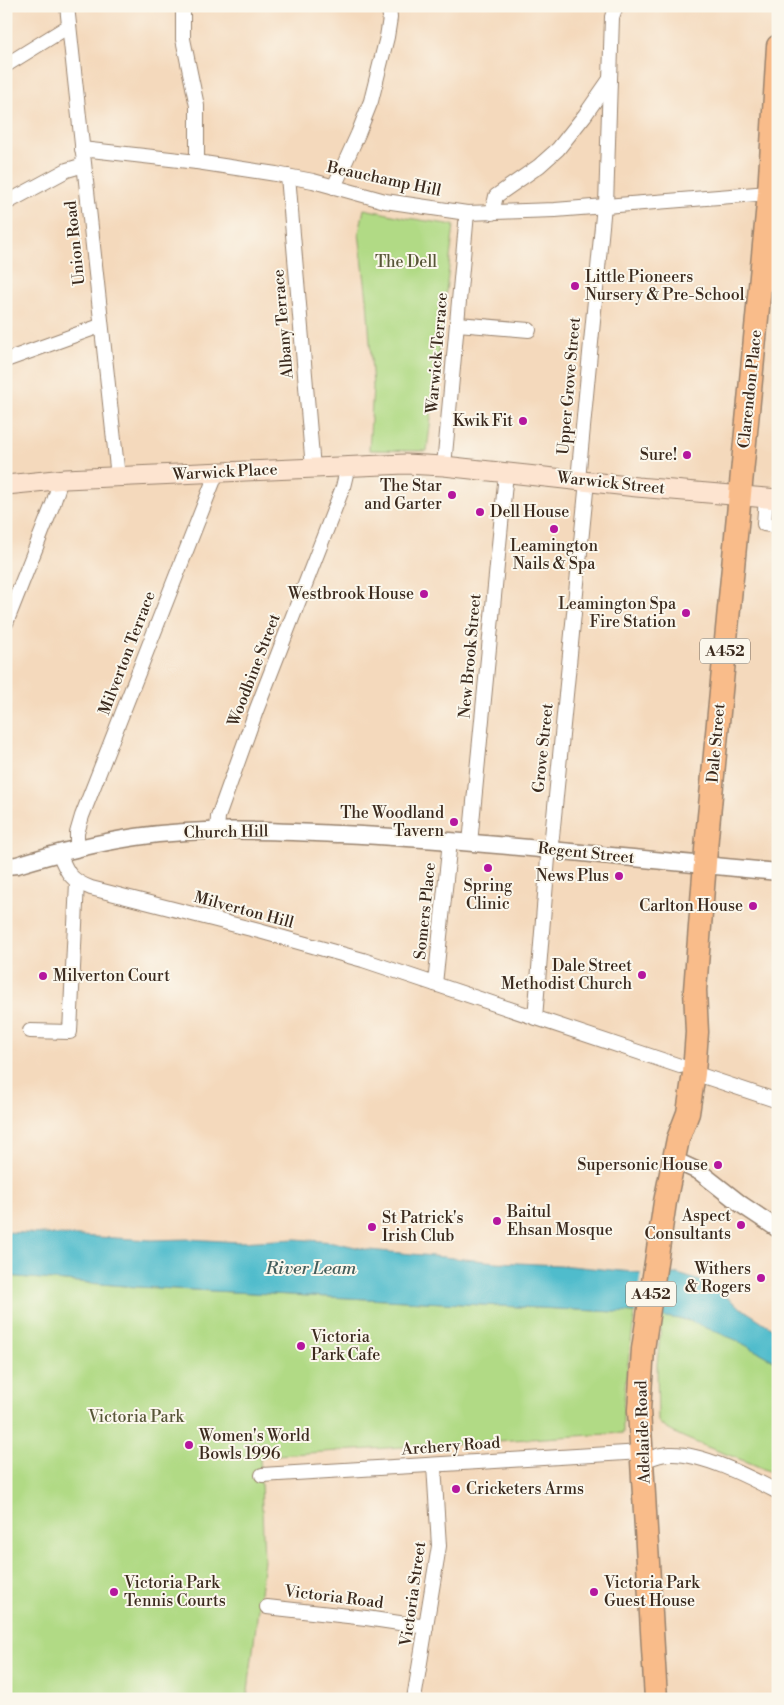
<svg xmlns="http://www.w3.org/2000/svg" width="784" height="1705" font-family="'Libre Bodoni',serif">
  <rect width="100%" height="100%" fill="#fbf7ec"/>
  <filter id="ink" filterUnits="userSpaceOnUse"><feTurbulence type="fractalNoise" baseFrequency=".02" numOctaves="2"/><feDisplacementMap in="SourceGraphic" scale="10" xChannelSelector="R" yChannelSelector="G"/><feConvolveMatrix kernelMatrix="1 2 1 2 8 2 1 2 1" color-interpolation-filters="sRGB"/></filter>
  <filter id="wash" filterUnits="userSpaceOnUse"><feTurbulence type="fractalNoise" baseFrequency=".0096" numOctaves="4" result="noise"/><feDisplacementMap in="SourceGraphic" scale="20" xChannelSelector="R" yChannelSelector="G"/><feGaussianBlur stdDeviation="1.12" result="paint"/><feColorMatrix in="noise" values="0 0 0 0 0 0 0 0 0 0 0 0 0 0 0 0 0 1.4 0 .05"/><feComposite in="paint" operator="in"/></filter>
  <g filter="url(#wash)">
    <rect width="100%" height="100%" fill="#f4d9bc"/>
    <!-- green -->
    <g fill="#b1da85" stroke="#768252">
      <polygon points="364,209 407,218 454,225 427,451 369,450 373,387 367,299 359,233"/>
      <path d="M6,1276L137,1287L635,1313C630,1353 622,1392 623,1433L260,1456L264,1560L247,1699H6Z"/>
      <path d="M662,1316C669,1317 678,1318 685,1320C712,1325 754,1348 778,1363V1476C766,1470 754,1464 742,1460C727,1454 664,1433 658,1421L657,1365Z"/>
    </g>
    <!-- water -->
    <polygon fill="#50bccc" stroke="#467375" points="6,1232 152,1240 189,1239 239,1242 296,1239 333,1242 369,1250 496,1262 559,1265 643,1273 678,1274 710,1284 738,1306 778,1332 778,1363 736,1340 687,1320 635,1313 137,1287 6,1276"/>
    <!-- pier -->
    <polygon fill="#f4d9bc" points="641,1271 668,1271 661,1319 635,1316"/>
  </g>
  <g filter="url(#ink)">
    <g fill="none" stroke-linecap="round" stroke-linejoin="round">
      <!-- minor casing -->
      <g stroke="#98826d" stroke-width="16">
        <g id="minor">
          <polyline points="67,6 118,477"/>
          <polyline points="183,6 183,39 197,106 197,162"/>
          <polyline points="6,65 69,26"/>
          <polyline points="82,149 197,162 276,174 313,181 385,201 467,213 555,210 769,193"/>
          <polyline points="288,176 313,468"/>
          <polyline points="334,187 358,134 371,101 387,37 390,18 389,6"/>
          <polyline points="6,203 67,170 84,165"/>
          <polyline points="606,205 612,17 616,6"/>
          <polyline points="492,213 496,196 539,166 558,149 585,115 610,79"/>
          <polyline points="458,324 529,330"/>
          <polyline points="6,360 100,326"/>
          <polyline points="444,466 467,213"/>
          <polyline points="578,480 604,205"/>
          <polyline points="766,498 764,524 778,526"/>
          <polyline points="6,623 53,504 61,479"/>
          <polyline points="217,831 218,817 256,711 343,487 348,466"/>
          <polyline points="470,843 506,473"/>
          <polyline points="77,849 77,833 82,816 217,472"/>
          <path d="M59,853C67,873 70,880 91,888L259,931L363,960L680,1066"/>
          <polyline points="435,984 450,841"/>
          <polyline points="535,1018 548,858 552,837 587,481"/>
          <polyline points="30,1031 70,1032 77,882"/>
          <polyline points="694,1073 778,1101"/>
          <path d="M643,1461C651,1458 660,1454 669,1454C701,1452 749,1477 778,1492"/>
          <polyline points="262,1475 642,1452"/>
          <polyline points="267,1607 366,1618 426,1627"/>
          <polyline points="414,1699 439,1546 434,1465"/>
        </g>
      </g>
      <!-- tertiary casing -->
      <g stroke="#98826d" stroke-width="19">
        <g id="tertiary">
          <path d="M6,866L17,865C56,853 96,843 136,837C204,827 273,831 340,834C487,841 632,859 778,872"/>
          <polyline points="674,1160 700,1172 742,1205 778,1229"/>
        </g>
      </g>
      <!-- secondary casing -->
      <g stroke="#98826d" stroke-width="21">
        <polyline id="secondary" points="6,485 65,479 405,464 444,466 637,487 778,499"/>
      </g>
      <!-- trunk casing -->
      <g stroke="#98826d" stroke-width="25">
        <polyline id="trunk" points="656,1699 639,1410 643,1349 665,1202 678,1139 688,1113 694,1073 697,1032 695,990 707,837 769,193 778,46"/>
      </g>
      <!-- minor -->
      <use href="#minor" stroke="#fff" stroke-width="14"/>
      <!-- tertiary -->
      <use href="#tertiary" stroke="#fff" stroke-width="16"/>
      <!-- secondary -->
      <use href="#secondary" stroke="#fde4d0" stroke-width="19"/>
      <!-- trunk -->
      <use href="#trunk" stroke="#f9bc8a" stroke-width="22"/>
    </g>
  </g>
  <!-- markers -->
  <g fill="#b5179e" stroke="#fbf7ec" stroke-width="2">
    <circle cx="575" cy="286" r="5"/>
    <circle cx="523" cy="421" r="5"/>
    <circle cx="687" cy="455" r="5"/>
    <circle cx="452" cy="495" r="5"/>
    <circle cx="480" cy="512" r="5"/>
    <circle cx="554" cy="529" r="5"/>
    <circle cx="424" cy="594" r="5"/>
    <circle cx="686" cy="613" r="5"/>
    <circle cx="454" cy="822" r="5"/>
    <circle cx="488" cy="868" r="5"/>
    <circle cx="619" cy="876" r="5"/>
    <circle cx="753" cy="906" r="5"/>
    <circle cx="642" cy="975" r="5"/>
    <circle cx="43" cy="976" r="5"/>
    <circle cx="718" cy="1165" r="5"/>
    <circle cx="497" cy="1221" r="5"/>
    <circle cx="741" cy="1225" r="5"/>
    <circle cx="372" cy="1227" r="5"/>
    <circle cx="761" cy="1278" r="5"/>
    <circle cx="301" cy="1346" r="5"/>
    <circle cx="189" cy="1445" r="5"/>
    <circle cx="456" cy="1489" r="5"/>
    <circle cx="114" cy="1592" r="5"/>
    <circle cx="594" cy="1592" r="5"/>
  </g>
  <g text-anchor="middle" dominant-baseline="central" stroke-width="4" stroke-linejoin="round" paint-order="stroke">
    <!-- shield labels -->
    <g fill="#fbf7ec" stroke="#75685c" stroke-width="1">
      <rect x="700" y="638.5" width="50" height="25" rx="4"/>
      <rect x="626" y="1281.5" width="50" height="25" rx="4"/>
    </g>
    <g font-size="15" font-weight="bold" fill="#3b2a1e">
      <text x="725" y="651">A452</text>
      <text x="651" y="1294">A452</text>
    </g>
    <!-- street labels -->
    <g font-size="16" fill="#3b2a1e" stroke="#fbf7ec">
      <text transform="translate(384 179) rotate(12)">Beauchamp Hill</text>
      <text transform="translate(75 243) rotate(-96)">Union Road</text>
      <text transform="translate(283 324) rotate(-95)">Albany Terrace</text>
      <text transform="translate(437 353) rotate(-85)">Warwick Terrace</text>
      <text transform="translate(569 386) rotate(-85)">Upper Grove Street</text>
      <text transform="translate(750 389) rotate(-84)">Clarendon Place</text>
      <text transform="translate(225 472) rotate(-3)">Warwick Place</text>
      <text transform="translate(611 483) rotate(6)">Warwick Street</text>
      <text transform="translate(127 653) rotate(-69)">Milverton Terrace</text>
      <text transform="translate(470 656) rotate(-85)">New Brook Street</text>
      <text transform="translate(254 670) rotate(-69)">Woodbine Street</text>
      <text transform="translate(716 743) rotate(-85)">Dale Street</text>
      <text transform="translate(543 748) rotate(-84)">Grove Street</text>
      <text transform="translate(226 832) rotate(-1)">Church Hill</text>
      <text transform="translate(586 853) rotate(6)">Regent Street</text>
      <text transform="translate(244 910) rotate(15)">Milverton Hill</text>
      <text transform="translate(425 911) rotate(-84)">Somers Place</text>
      <text transform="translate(643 1432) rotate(-92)">Adelaide Road</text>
      <text transform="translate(451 1446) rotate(-4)">Archery Road</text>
      <text transform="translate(413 1594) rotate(-82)">Victoria Street</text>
      <text transform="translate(334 1597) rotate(7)">Victoria Road</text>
    </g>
    <!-- park labels -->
    <g font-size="16" fill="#585638" stroke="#fbf7ec">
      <text x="406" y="262">The Dell</text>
      <text x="136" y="1417">Victoria Park</text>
    </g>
    <!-- poi labels -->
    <g font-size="16" fill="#3b2a1e" stroke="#fbf7ec" text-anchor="end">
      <text x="585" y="277" text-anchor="start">Little Pioneers<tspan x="585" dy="18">Nursery &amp; Pre-School</tspan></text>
      <text x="513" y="421">Kwik Fit</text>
      <text x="677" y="455">Sure!</text>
      <text x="442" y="486">The Star<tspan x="442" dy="18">and Garter</tspan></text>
      <text x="490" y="512" text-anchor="start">Dell House</text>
      <text x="554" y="546" text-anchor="middle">Leamington<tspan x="554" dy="18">Nails &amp; Spa</tspan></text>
      <text x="414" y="594">Westbrook House</text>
      <text x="676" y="604">Leamington Spa<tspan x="676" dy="18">Fire Station</tspan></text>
      <text x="444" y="813">The Woodland<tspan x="444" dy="18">Tavern</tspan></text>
      <text x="609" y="876">News Plus</text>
      <text x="488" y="886" text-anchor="middle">Spring<tspan x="488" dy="18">Clinic</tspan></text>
      <text x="743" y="906">Carlton House</text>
      <text x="632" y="966">Dale Street<tspan x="632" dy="18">Methodist Church</tspan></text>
      <text x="53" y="976" text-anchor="start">Milverton Court</text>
      <text x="708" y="1165">Supersonic House</text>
      <text x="507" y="1212" text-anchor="start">Baitul<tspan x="507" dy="18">Ehsan Mosque</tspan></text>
      <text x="731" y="1216">Aspect<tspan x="731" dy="18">Consultants</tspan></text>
      <text x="382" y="1218" text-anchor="start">St Patrick's<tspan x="382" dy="18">Irish Club</tspan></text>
      <text x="751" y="1269">Withers<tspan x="751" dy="18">&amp; Rogers</tspan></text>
      <text x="311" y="1337" text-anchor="start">Victoria<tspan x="311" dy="18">Park Cafe</tspan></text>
      <text x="199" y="1436" text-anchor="start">Women's World<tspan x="199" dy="18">Bowls 1996</tspan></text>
      <text x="466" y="1489" text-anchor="start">Cricketers Arms</text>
      <text x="124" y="1583" text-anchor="start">Victoria Park<tspan x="124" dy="18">Tennis Courts</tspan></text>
      <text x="604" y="1583" text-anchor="start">Victoria Park<tspan x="604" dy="18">Guest House</tspan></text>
    </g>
    <!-- water labels -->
    <g font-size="18" font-style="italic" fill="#425d5b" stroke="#fbf7ec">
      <text x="311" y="1268">River Leam</text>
    </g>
  </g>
  <!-- margin -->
  <rect width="784" height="1705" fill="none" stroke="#fbf7ec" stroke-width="25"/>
</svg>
